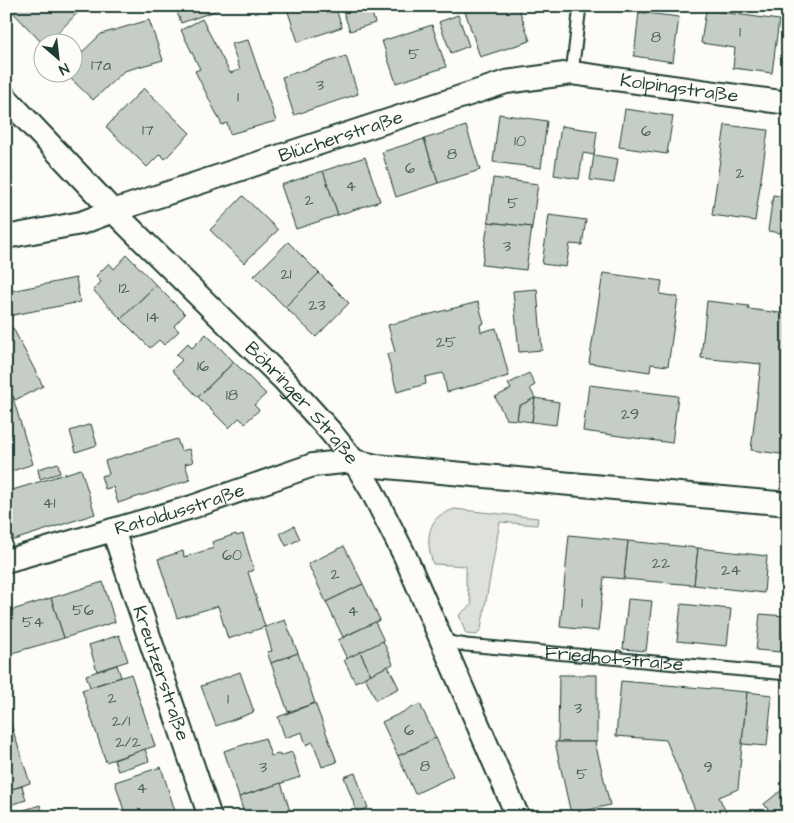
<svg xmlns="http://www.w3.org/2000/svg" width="794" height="823" font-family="'Architects Daughter',sans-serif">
  <rect width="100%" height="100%" fill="#fdfcf7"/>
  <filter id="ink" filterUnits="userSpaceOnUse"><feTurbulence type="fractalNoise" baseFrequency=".02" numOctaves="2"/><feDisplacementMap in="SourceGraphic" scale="10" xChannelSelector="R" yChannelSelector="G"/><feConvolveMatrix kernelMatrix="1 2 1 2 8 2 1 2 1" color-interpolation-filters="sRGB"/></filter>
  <g filter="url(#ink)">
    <!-- green -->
    <path fill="#dde0db" stroke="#7e8e88" d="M454,509L538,518L537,525L500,522L481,629L477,635L466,634L459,615L472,604L466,584V566L433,564C428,548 425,529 439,516C443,513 450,511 454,509Z"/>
    <!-- building -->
    <g fill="#c6cdc7" stroke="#1f3d34">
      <polygon points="7,6 84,6 49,42 42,43"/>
      <polygon points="175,6 216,6 218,10 181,23"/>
      <polygon points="286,6 335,6 342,27 298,42"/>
      <polygon points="359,6 370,6 375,23 350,31 343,11"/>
      <polygon points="480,6 518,6 530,41 480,57 465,11"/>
      <polygon points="706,10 779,20 772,73 733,68 735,48 701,43"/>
      <polygon points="639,12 679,17 673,62 634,56"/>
      <polygon points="458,15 469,46 451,53 439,22"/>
      <polygon points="202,19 230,73 240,70 231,44 248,40 276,121 230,134 227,123 222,125 195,71 200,69 181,30"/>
      <polygon points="149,20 163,60 124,71 93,100 64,72 72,72 72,62 101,34"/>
      <polygon points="432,25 446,67 396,83 382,41"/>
      <polygon points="346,56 358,94 294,115 282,77"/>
      <polygon points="144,88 190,133 165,159 160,154 147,167 106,127"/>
      <polygon points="625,109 673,116 667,154 619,147"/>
      <polygon points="499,114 547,121 541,168 493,162"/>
      <polygon points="725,125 768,130 755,221 712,215"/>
      <polygon points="466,126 480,170 438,183 424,139"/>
      <polygon points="561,126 597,131 594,155 583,153 579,179 554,175"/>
      <polygon points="424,139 438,183 396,197 382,152"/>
      <polygon points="594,155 618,159 614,183 590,180"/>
      <polygon points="365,157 380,201 338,215 323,171"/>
      <polygon points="323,171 338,215 296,229 281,185"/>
      <polygon points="493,178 538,184 532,227 488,222"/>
      <polygon points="773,195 788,197 788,234 768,231"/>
      <polygon points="243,196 278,230 244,263 210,230"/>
      <polygon points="549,215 586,220 582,245 570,244 566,267 542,264"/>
      <polygon points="488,222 532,227 526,270 482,265"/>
      <polygon points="288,242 319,273 285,307 254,276"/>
      <polygon points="127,255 156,285 121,319 93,290 101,282 96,276 109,263 114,269"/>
      <polygon points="319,273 349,303 316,337 285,307"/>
      <polygon points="603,273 662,281 660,294 678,297 668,366 651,364 650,372 589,363"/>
      <polygon points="76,278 80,302 8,316 6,292"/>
      <polygon points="156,285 185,314 174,326 179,331 164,345 159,340 150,348 121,319"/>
      <polygon points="537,289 542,350 519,352 513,291"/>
      <polygon points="707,301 749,306 748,309 788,314 788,455 751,450 761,364 701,358"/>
      <polygon points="478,302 484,323 480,325 481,332 496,328 509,376 447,392 443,373 425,377 426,384 397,392 387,354 395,352 388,325"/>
      <polygon points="13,328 43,386 15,400 6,383 6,332"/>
      <polygon points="206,334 234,362 198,397 172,370 182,360 176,355 188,343 192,348"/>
      <polygon points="234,362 266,394 254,405 259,410 245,423 239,418 229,428 198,397"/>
      <polygon points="529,373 535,385 530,388 535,398 519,406 517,420 506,419 495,397 511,389 508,384"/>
      <polygon points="589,385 678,396 672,443 583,431"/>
      <polygon points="12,395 33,464 6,473 6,396"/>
      <polygon points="535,398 532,422 517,420 519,406"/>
      <polygon points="535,398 559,402 556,425 532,422"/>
      <polygon points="91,424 97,445 76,452 70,431"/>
      <polygon points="177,439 181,451 189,449 193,462 185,464 190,480 118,503 113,487 105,489 101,476 109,474 105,461"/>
      <polygon points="58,463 60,473 40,479 38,469"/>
      <polygon points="81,469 95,514 14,540 6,515 6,492"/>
      <polygon points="294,526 300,539 286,546 280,533"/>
      <polygon points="236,534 237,536 243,534 254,570 248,572 265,627 228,639 218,606 177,618 158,559 183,551 184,557 214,548 212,542"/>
      <polygon points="569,535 628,541 624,579 604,577 598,631 560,627"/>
      <polygon points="628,541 698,548 694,585 624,579"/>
      <polygon points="344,546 363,584 326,602 308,564"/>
      <polygon points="698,548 767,556 764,593 694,585"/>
      <polygon points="103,582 115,622 64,638 51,598"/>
      <polygon points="363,584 380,620 343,637 326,602"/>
      <polygon points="51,598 64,638 12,653 6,633 6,612"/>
      <polygon points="628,599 652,601 646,651 623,649"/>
      <polygon points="681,604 731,609 727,646 677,641"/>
      <polygon points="760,614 785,616 781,652 756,650"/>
      <polygon points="285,620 298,653 271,663 267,652 272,651 265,627"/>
      <polygon points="375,622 384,641 347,659 338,640"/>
      <polygon points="119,635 128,661 97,671 89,645"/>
      <polygon points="383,641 393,664 371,675 360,652"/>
      <polygon points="360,652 371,675 355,682 344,660"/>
      <polygon points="298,653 315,703 288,712 271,663"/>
      <polygon points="117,665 121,677 90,687 86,675"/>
      <polygon points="388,666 399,688 376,700 365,677"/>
      <polygon points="240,672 254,712 216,726 201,686"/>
      <polygon points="131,674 155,746 106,762 82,690"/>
      <polygon points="559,675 597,675 597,742 558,742"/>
      <polygon points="621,681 747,692 738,789 719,797 728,817 698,817 666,740 616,736"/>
      <polygon points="747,692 772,695 767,746 742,744"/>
      <polygon points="315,703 337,762 322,767 313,742 306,745 302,732 285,738 278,717"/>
      <polygon points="420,704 436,738 398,756 382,722"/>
      <polygon points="7,712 30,783 6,791 6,713"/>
      <polygon points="265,738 271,756 279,754 280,756 292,752 300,777 239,797 224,751"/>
      <polygon points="436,738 453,776 415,794 398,756"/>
      <polygon points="555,742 595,742 610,805 571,814"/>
      <polygon points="145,749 149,761 118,771 114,760"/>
      <polygon points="161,767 177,817 126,817 115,782"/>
      <polygon points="355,773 368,808 357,812 344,777"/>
      <polygon points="281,783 292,817 245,817 239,797"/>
      <polygon points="788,785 788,817 774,817 764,804"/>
      <polygon points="22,786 26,800 6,806 6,791"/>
      <polygon points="40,805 44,817 6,817 6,816"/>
    </g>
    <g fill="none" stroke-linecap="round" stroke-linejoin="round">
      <!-- service casing -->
      <g stroke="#1f3d34" stroke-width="15">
        <g id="service">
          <polyline points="572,73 580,6"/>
          <path id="s1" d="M443,641L466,645L788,674"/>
        </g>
      </g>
      <!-- minor casing -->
      <g stroke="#1f3d34" stroke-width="26">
        <g id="minor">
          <path id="s2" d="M6,98L113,211L284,380L330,431L354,461L372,491L405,556L518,817"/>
          <path id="s3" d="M6,237L81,223L113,211L506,82L572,73L788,103"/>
          <path id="s4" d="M113,530L210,817"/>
          <path id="s5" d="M6,561L192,507L313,465L354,461L376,466L788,504"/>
        </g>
      </g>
      <!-- service -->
      <use href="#service" stroke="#fdfcf7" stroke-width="11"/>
      <!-- minor -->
      <use href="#minor" stroke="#fdfcf7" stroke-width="22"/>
    </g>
  </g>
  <g text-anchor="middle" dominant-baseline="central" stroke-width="4" stroke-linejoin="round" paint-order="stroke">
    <!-- number labels -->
    <g font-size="16" fill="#496159">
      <text x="740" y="32">1</text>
      <text x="656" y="37">8</text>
      <text x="414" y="54">5</text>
      <text x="101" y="65">17a</text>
      <text x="320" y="85">3</text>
      <text x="238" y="97">1</text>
      <text x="148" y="130">17</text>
      <text x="646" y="131">6</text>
      <text x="520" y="141">10</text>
      <text x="452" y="154">8</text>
      <text x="410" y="168">6</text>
      <text x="740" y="173">2</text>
      <text x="351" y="186">4</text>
      <text x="309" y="200">2</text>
      <text x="513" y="203">5</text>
      <text x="507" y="246">3</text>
      <text x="286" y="274">21</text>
      <text x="124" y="288">12</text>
      <text x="317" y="305">23</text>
      <text x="153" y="317">14</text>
      <text x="446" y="342">25</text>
      <text x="203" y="366">16</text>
      <text x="232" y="395">18</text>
      <text x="630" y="414">29</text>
      <text x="49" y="503">41</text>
      <text x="232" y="555">60</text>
      <text x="661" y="563">22</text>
      <text x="731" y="570">24</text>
      <text x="335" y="574">2</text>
      <text x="582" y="603">1</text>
      <text x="83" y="610">56</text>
      <text x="353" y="611">4</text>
      <text x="33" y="622">54</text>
      <text x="112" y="698">2</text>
      <text x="228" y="699">1</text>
      <text x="578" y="708">3</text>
      <text x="121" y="721">2/1</text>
      <text x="409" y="730">6</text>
      <text x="128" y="742">2/2</text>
      <text x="425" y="766">8</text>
      <text x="263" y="767">3</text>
      <text x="708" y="767">9</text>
      <text x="582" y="774">5</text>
      <text x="142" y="788">4</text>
    </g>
    <!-- street labels -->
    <g font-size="19" fill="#1f3d34" stroke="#fdfcf7">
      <text stroke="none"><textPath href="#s3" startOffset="699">Kolpingstraße</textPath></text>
      <text stroke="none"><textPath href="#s3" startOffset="350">Blücherstraße</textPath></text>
      <text stroke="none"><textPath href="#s2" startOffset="425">Böhringer Straße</textPath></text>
      <text stroke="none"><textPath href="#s5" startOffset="181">Ratoldusstraße</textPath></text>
      <text stroke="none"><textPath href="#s1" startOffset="172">Friedhofstraße</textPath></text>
      <text stroke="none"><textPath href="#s4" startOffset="151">Kreutzerstraße</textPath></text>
    </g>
  </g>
  <!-- margin -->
  <rect width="794" height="823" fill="none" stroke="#fdfcf7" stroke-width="25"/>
  <rect x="12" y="12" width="769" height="798" fill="none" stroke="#1f3d34" stroke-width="2" filter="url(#ink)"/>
  <!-- north arrow -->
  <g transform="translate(58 58) rotate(152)"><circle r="24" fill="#fdfcf7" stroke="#a4b0a9"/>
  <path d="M0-4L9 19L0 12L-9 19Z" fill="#1f3d34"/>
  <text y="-8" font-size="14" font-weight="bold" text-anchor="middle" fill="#1f3d34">N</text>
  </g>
</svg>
